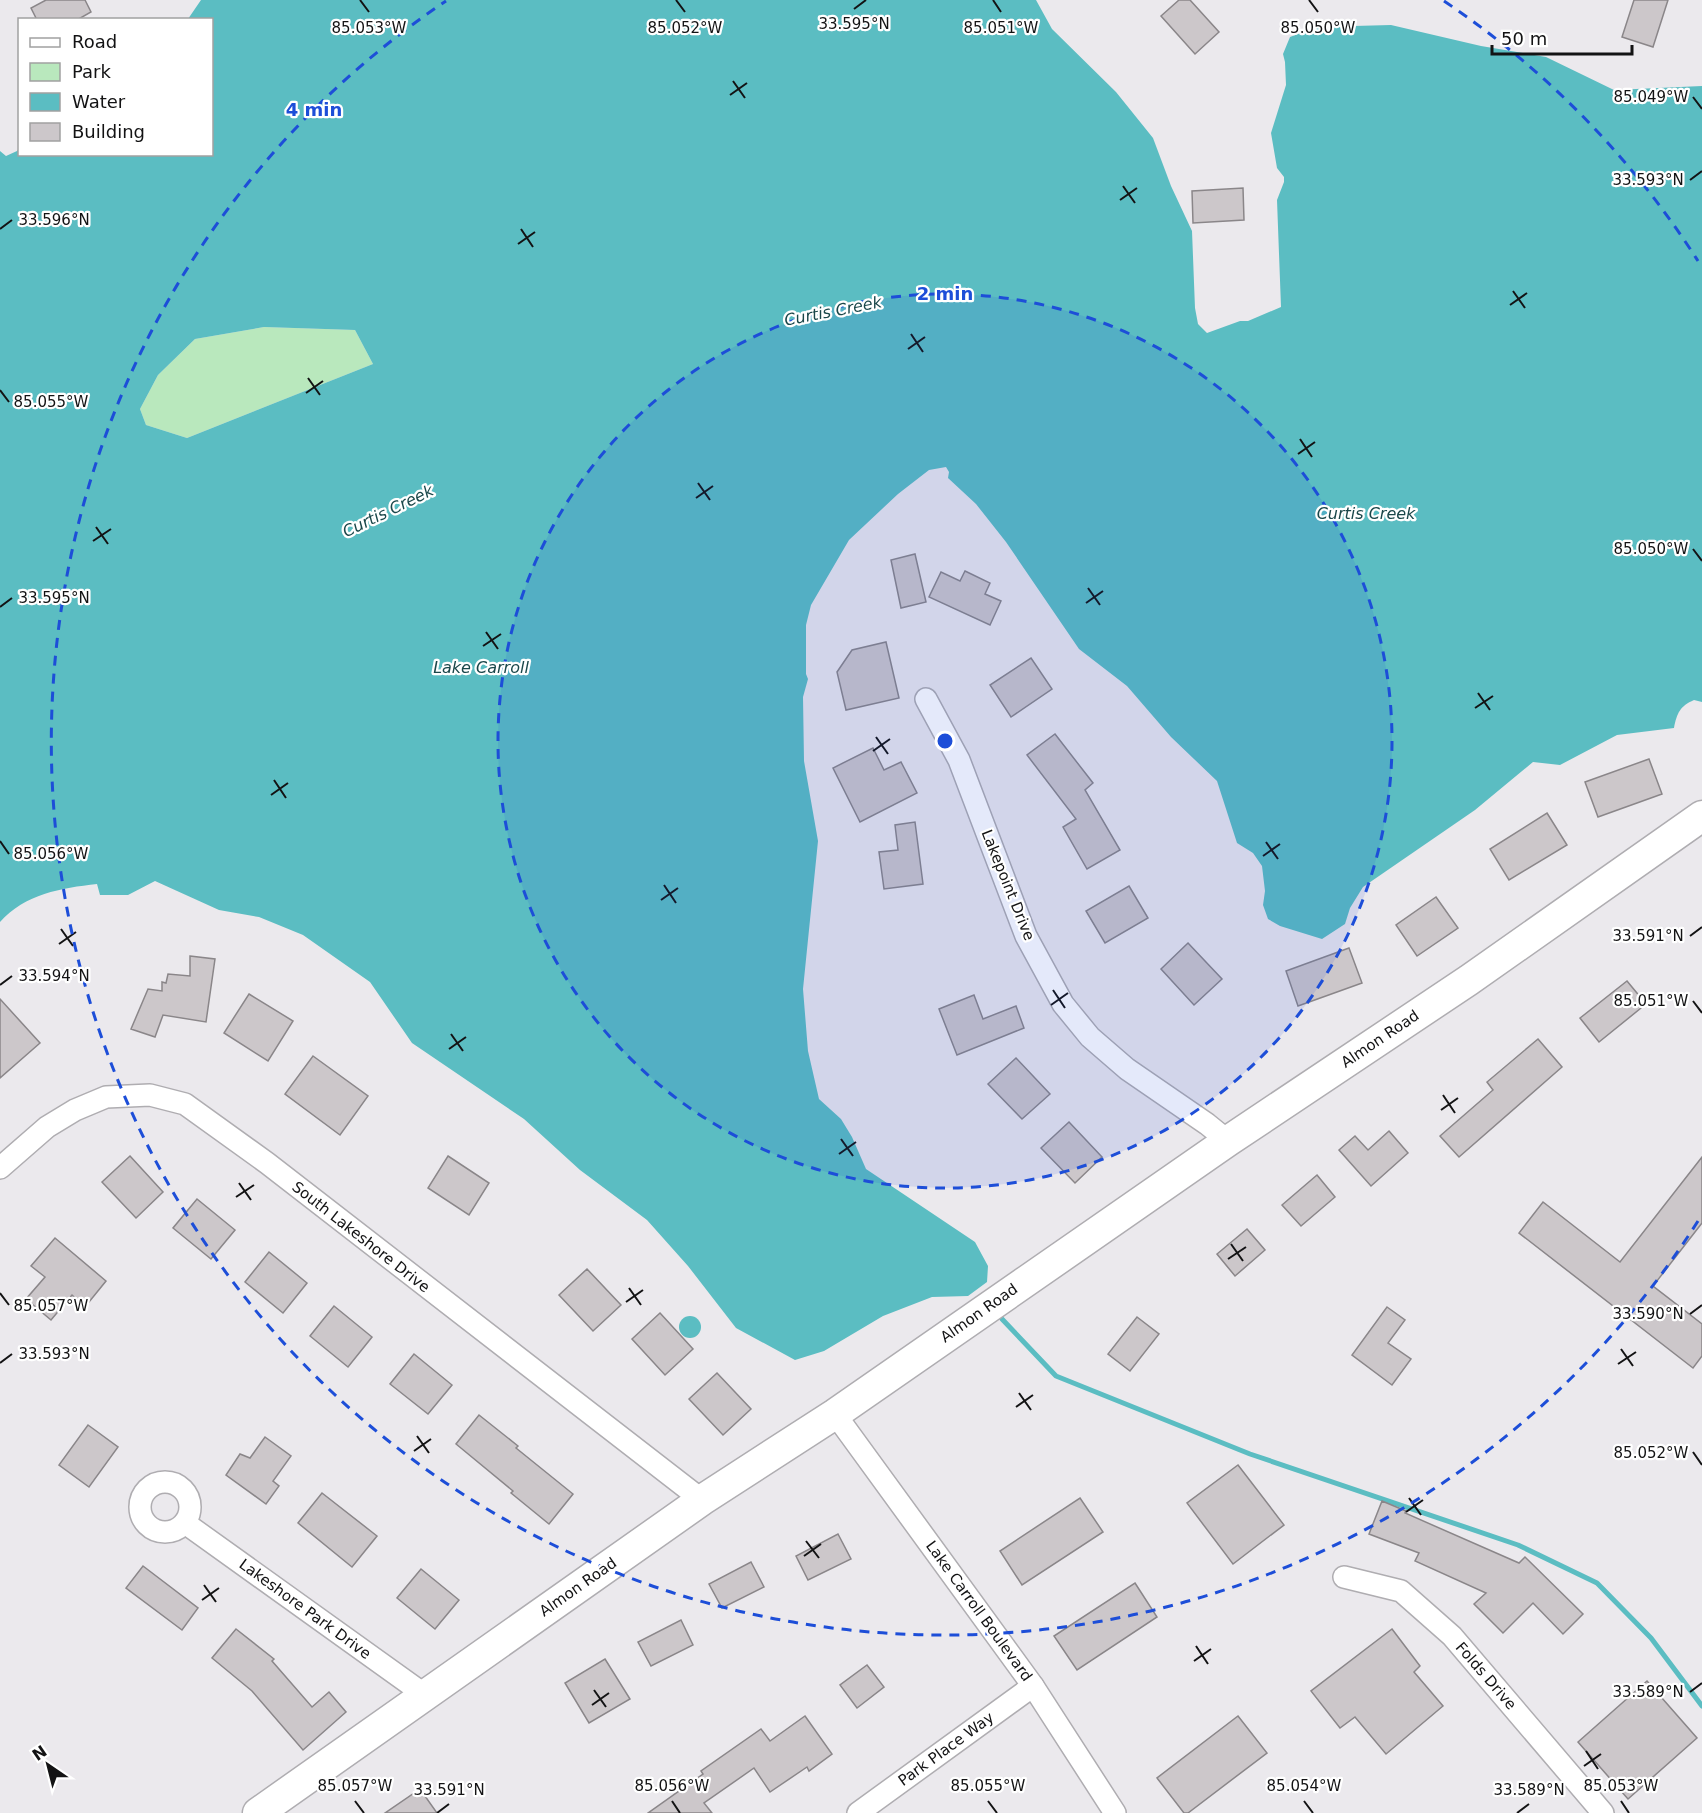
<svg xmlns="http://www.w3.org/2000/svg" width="1702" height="1813" font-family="'DejaVu Sans',sans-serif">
  <rect width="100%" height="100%" fill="#ebe9ed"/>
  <!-- green -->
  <polygon fill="#b9e8bd" points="264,327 355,330 373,364 187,438 146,425 140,409 158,375 195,339"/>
  <!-- water -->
  <g fill="#5bbdc2" fill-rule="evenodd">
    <path d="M201,0H1036L1052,29L1116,92L1153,138L1171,186L1192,231L1195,308L1198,324L1207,333L1240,321H1248L1281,307L1277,200L1284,182V177L1277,168L1271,133L1286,85L1285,62L1283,54L1290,37L1316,27L1391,25L1481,46L1546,57L1614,90L1702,86V702L1694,700C1680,706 1677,713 1674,728L1617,735L1560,765L1533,762L1475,810L1363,887L1350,908L1345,924L1322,939L1280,926L1268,919L1263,905L1265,891L1262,866L1253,853L1237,843L1217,781L1171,737L1127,686L1079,649L1006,542L976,504L948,478L949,472L946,467L929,470L898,494L849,540L811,605L806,625V674L808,679L803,697L804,761L818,841L803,989L808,1051L819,1099L841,1119L852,1137L866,1169L975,1242L988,1266L987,1282L968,1296L932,1297L883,1316L824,1351L795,1360L736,1328L688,1266L647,1220L580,1170L524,1119L412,1043L370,982L303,935L259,917L219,910L155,881L128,895H100L97,884C61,888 25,894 0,922V151L6,156L17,151L19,148L20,154H212V20L188,19ZM264,327L355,330L373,364L187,438L146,425L140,409L158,375L195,339Z"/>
    <circle cx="690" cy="1327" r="11"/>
  </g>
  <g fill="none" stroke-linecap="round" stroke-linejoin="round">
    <!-- stream -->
    <polyline stroke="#5bbdc2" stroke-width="5" points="1002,1319 1056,1376 1250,1454 1518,1545 1597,1583 1651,1638 1702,1706"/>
  </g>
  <!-- building -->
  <g fill="#ccc7ca" stroke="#8a8689" stroke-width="1.5">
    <polygon points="46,0 85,0 91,12 77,20 37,20 31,8"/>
    <polygon points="1179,0 1190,0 1219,32 1195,54 1161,16"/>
    <polygon points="1634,0 1668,0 1653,47 1622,37"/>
    <polygon points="1243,188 1244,220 1193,223 1192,191"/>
    <polygon points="915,554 926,602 901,608 891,560"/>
    <polygon points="965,571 990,583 985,594 1001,601 990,625 929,597 941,572 960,581"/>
    <polygon points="886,642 899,698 846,710 837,672 852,650"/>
    <polygon points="1031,658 1052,689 1011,717 990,685"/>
    <polygon points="1055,734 1093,783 1085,790 1120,850 1087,869 1063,827 1076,819 1027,755"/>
    <polygon points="873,748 884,770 901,762 917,793 860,822 833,768"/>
    <polygon points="1649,759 1662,794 1598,817 1585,782"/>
    <polygon points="1547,813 1567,845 1509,880 1490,849"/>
    <polygon points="915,822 923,884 884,889 879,852 898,850 895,825"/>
    <polygon points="1129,886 1148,918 1105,943 1086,911"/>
    <polygon points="1436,897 1458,928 1417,956 1396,925"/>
    <polygon points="1188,943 1222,979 1194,1005 1161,969"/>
    <polygon points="1349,948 1362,983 1298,1006 1286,971"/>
    <polygon points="190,956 215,959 206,1022 163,1015 155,1037 131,1029 148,989 162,991 162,982 166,983 168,974 190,976"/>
    <polygon points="1627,981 1646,1004 1599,1042 1580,1018"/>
    <polygon points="249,994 293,1021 268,1061 224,1033"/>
    <polygon points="974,995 983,1019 1016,1006 1024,1028 957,1055 939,1009"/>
    <polygon points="0,999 40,1043 0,1078"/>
    <polygon points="1538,1039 1562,1067 1459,1157 1440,1136 1493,1090 1487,1082"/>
    <polygon points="313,1056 368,1096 340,1135 285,1094"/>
    <polygon points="1016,1058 1050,1094 1022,1119 988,1084"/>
    <polygon points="1069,1122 1102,1157 1075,1183 1041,1148"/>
    <polygon points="1389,1131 1408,1153 1371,1186 1339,1150 1355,1136 1368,1150"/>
    <polygon points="130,1156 163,1192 136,1218 102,1182"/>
    <polygon points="448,1156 489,1183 469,1215 428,1188"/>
    <polygon points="1702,1157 1702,1223 1653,1286 1702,1324 1702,1356 1693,1368 1519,1233 1543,1202 1620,1262"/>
    <polygon points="1317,1175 1335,1197 1301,1226 1282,1205"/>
    <polygon points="197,1199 235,1230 211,1259 173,1228"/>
    <polygon points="1247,1229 1265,1250 1235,1276 1217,1254"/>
    <polygon points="55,1238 106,1281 85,1307 72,1295 51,1320 26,1299 45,1277 31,1266"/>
    <polygon points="269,1252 307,1283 283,1313 245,1282"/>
    <polygon points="587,1269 621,1305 593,1331 559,1295"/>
    <polygon points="334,1306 372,1337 348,1367 310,1336"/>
    <polygon points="1387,1307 1405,1320 1388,1343 1411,1359 1392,1385 1352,1355"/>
    <polygon points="660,1313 693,1349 665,1375 632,1339"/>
    <polygon points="1137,1317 1159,1334 1130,1371 1108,1354"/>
    <polygon points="414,1354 452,1385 428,1414 390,1384"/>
    <polygon points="717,1373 751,1409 723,1435 689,1399"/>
    <polygon points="479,1415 518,1446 516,1448 573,1494 549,1524 511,1493 513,1491 456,1444"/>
    <polygon points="88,1425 118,1447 89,1487 59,1465"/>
    <polygon points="265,1437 291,1456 273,1481 279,1486 266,1504 226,1475 240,1454 250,1458"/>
    <polygon points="1238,1465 1284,1525 1233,1564 1187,1503"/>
    <polygon points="322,1493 377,1536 352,1567 298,1523"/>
    <polygon points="1080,1498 1103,1532 1022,1585 1000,1551"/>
    <polygon points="1382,1501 1406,1511 1405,1513 1519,1563 1525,1557 1583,1614 1563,1634 1533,1603 1503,1633 1474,1604 1486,1593 1415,1561 1419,1553 1369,1534"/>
    <polygon points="838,1534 851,1559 808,1580 796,1556"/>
    <polygon points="751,1562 764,1587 722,1608 709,1584"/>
    <polygon points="143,1566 198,1608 182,1630 126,1588"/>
    <polygon points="421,1569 459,1600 435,1629 397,1598"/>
    <polygon points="1135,1583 1157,1617 1077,1670 1054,1636"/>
    <polygon points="681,1620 693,1645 651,1666 638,1642"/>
    <polygon points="236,1629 274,1659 272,1661 312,1707 329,1692 346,1712 303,1750 252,1691 212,1658"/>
    <polygon points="1392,1629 1420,1666 1414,1672 1443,1706 1386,1754 1355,1717 1340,1728 1311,1691"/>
    <polygon points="605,1659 630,1699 589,1723 565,1683"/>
    <polygon points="867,1665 884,1687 857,1708 840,1685"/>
    <polygon points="1647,1681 1697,1738 1628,1799 1578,1742"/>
    <polygon points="805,1716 832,1754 809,1771 807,1767 770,1792 754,1768 704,1803 712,1813 648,1813 703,1774 701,1771 761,1729 770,1741"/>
    <polygon points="1238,1716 1267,1753 1188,1813 1184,1813 1157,1778"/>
    <polygon points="420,1789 437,1813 385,1813"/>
  </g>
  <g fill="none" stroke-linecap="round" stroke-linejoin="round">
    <!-- street casing -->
    <g stroke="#afadb1" stroke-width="24">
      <g id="street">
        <polyline points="926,699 959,760 1026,936 1063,1004 1090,1037 1127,1069 1207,1124 1228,1141"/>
        <polyline points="0,1168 47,1127 75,1110 106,1097 150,1095 185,1104 267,1163 702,1500"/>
        <polyline points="835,1414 1033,1686 1115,1813"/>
        <circle cx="165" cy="1507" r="25"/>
        <polyline points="185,1523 425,1695"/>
        <polyline points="1344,1577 1401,1591 1452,1636 1603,1813"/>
        <polyline points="858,1813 1033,1686"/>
      </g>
    </g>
    <!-- secondary casing -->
    <g stroke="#afadb1" stroke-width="33">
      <polyline id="secondary" points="258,1813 702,1500 835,1414 1228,1141 1469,980 1702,816"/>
    </g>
    <!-- street -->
    <use href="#street" stroke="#fff" stroke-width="21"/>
    <!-- secondary -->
    <use href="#secondary" stroke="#fff" stroke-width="30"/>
  </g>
  <!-- ticks -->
  <path fill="none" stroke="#131314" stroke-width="2" d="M360,0L369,12M676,0L685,12M993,0L1001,12M1309,0L1318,12M854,9L866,0M733,81L745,98M730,95L747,83M1693,97L1702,109M1690,180L1702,171M1123,186L1135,203M1120,200L1137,188M0,229L12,220M521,229L533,247M518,244L535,232M1513,291L1525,308M1510,305L1527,293M911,334L923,352M908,349L925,337M308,378L320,395M0,390L9,402M306,393L323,381M1300,439L1312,457M1298,454L1315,442M698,483L710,500M696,498L713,486M96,527L108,544M93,541L111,529M1693,549L1702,561M1088,588L1100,605M1086,603L1103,591M0,607L12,598M486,632L498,649M483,646L501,634M1478,693L1490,710M1475,708L1493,696M876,737L888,754M873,751L890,739M274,780L286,798M271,795L288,783M0,841L9,854M1266,842L1278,859M1263,856L1280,844M664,885L676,903M661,900L678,888M61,929L73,946M1690,936L1702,927M59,944L76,932M0,985L12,976M1053,990L1065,1008M1693,1001L1702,1013M1051,1005L1068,993M451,1034L463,1051M449,1049L466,1037M1443,1095L1455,1113M1441,1110L1458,1098M841,1139L853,1156M839,1154L856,1142M239,1183L251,1200M236,1197L254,1185M1231,1244L1243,1261M1228,1259L1246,1247M629,1288L641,1305M0,1293L9,1305M626,1302L643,1290M1690,1314L1702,1305M1621,1349L1633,1366M0,1363L12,1354M1618,1364L1636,1352M1019,1393L1031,1410M1016,1407L1033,1395M417,1436L429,1453M414,1451L431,1439M1693,1452L1702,1465M1409,1498L1421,1515M1406,1512L1423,1500M806,1541L819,1558M804,1556L821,1544M204,1585L216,1602M202,1600L219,1588M1196,1646L1208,1664M1194,1661L1211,1649M594,1690L606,1707M1690,1692L1702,1683M592,1705L609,1693M1586,1751L1598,1769M1584,1766L1601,1754M355,1801L364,1813M672,1801L680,1813M988,1801L997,1813M1304,1801L1313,1813M1621,1801L1629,1813M437,1813L449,1804M1517,1813L1529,1804"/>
  <!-- distance rings -->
  <circle cx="945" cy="741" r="447" fill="#1d4ed8" fill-opacity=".12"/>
  <g fill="none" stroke="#1d4ed8" stroke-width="3" stroke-dasharray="10 8">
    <circle cx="945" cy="741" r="447"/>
    <path d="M1698 1221A893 893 0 1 1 446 1M1444 1A893 893 0 0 1 1698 261"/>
  </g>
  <g text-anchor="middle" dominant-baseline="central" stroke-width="4.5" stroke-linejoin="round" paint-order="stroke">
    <!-- street labels -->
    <g font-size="15" fill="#131314" stroke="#fff">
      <text transform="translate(1008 885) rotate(68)">Lakepoint Drive</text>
      <text transform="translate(1380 1039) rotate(-34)">Almon Road</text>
      <text transform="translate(361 1237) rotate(38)">South Lakeshore Drive</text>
      <text transform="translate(979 1313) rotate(-35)">Almon Road</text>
      <text transform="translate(578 1587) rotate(-35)">Almon Road</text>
      <text transform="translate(305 1609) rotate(36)">Lakeshore Park Drive</text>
      <text transform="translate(979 1611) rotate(54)">Lake Carroll Boulevard</text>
      <text transform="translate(1486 1676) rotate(49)">Folds Drive</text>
      <text transform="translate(946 1749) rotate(-36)">Park Place Way</text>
    </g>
    <!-- water labels -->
    <g font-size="16" font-style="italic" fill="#1a474a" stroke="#fff">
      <text transform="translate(833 311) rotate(-11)">Curtis Creek</text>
      <text transform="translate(388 511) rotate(-26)">Curtis Creek</text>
      <text x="1366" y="513">Curtis Creek</text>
      <text x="481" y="667">Lake Carroll</text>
    </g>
  </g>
  <g font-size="15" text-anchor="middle" fill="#131314" stroke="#fff" stroke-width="4.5" stroke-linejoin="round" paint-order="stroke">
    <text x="854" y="29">33.595°N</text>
    <text x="369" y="33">85.053°W</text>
    <text x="685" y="33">85.052°W</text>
    <text x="1001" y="33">85.051°W</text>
    <text x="1318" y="33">85.050°W</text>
    <text x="1651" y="102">85.049°W</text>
    <text x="1648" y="185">33.593°N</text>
    <text x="54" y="225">33.596°N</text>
    <text x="51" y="407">85.055°W</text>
    <text x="1651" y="554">85.050°W</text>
    <text x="54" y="603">33.595°N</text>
    <text x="51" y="859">85.056°W</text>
    <text x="1648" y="941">33.591°N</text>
    <text x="54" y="981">33.594°N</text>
    <text x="1651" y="1006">85.051°W</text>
    <text x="51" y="1311">85.057°W</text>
    <text x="1648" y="1319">33.590°N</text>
    <text x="54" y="1359">33.593°N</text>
    <text x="1651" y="1458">85.052°W</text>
    <text x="1648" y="1697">33.589°N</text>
    <text x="355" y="1791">85.057°W</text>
    <text x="672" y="1791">85.056°W</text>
    <text x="988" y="1791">85.055°W</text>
    <text x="1304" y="1791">85.054°W</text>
    <text x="1621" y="1791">85.053°W</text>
    <text x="449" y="1795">33.591°N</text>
    <text x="1529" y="1795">33.589°N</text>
  </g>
  <circle cx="945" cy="741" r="9" fill="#1d4ed8" stroke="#fff" stroke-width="3"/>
  <g font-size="18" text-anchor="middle" font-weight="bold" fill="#1d4ed8" stroke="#fff" stroke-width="4.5" stroke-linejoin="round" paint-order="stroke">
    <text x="314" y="116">4 min</text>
    <text x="945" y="300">2 min</text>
  </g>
  <!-- legend -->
  <rect x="18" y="18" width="195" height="138" fill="#ffffff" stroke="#a1a1a1" stroke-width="1.5"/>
  <rect x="30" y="38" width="30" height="9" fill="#ffffff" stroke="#a1a1a1" stroke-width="1.5"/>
  <text x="72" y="48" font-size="18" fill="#131314">Road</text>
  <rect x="30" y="63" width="30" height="18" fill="#b9e8bd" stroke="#a1a1a1" stroke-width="1.5"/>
  <text x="72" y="78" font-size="18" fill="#131314">Park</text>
  <rect x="30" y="93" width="30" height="18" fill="#5bbdc2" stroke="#a1a1a1" stroke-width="1.5"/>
  <text x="72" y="108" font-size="18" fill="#131314">Water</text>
  <rect x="30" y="123" width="30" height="18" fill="#ccc7ca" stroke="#a1a1a1" stroke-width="1.5"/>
  <text x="72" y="138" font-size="18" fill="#131314">Building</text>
  <!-- north arrow -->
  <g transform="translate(48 1765) rotate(325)" stroke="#ffffff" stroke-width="4.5" paint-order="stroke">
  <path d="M0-4.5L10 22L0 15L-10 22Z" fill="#131314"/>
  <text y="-9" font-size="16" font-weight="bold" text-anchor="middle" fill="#131314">N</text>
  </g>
  <!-- scale -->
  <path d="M1492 45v9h140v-9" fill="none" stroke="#131314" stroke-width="3"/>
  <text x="1501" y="45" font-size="18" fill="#131314" stroke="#ffffff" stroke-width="4.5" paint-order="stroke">50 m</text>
</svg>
